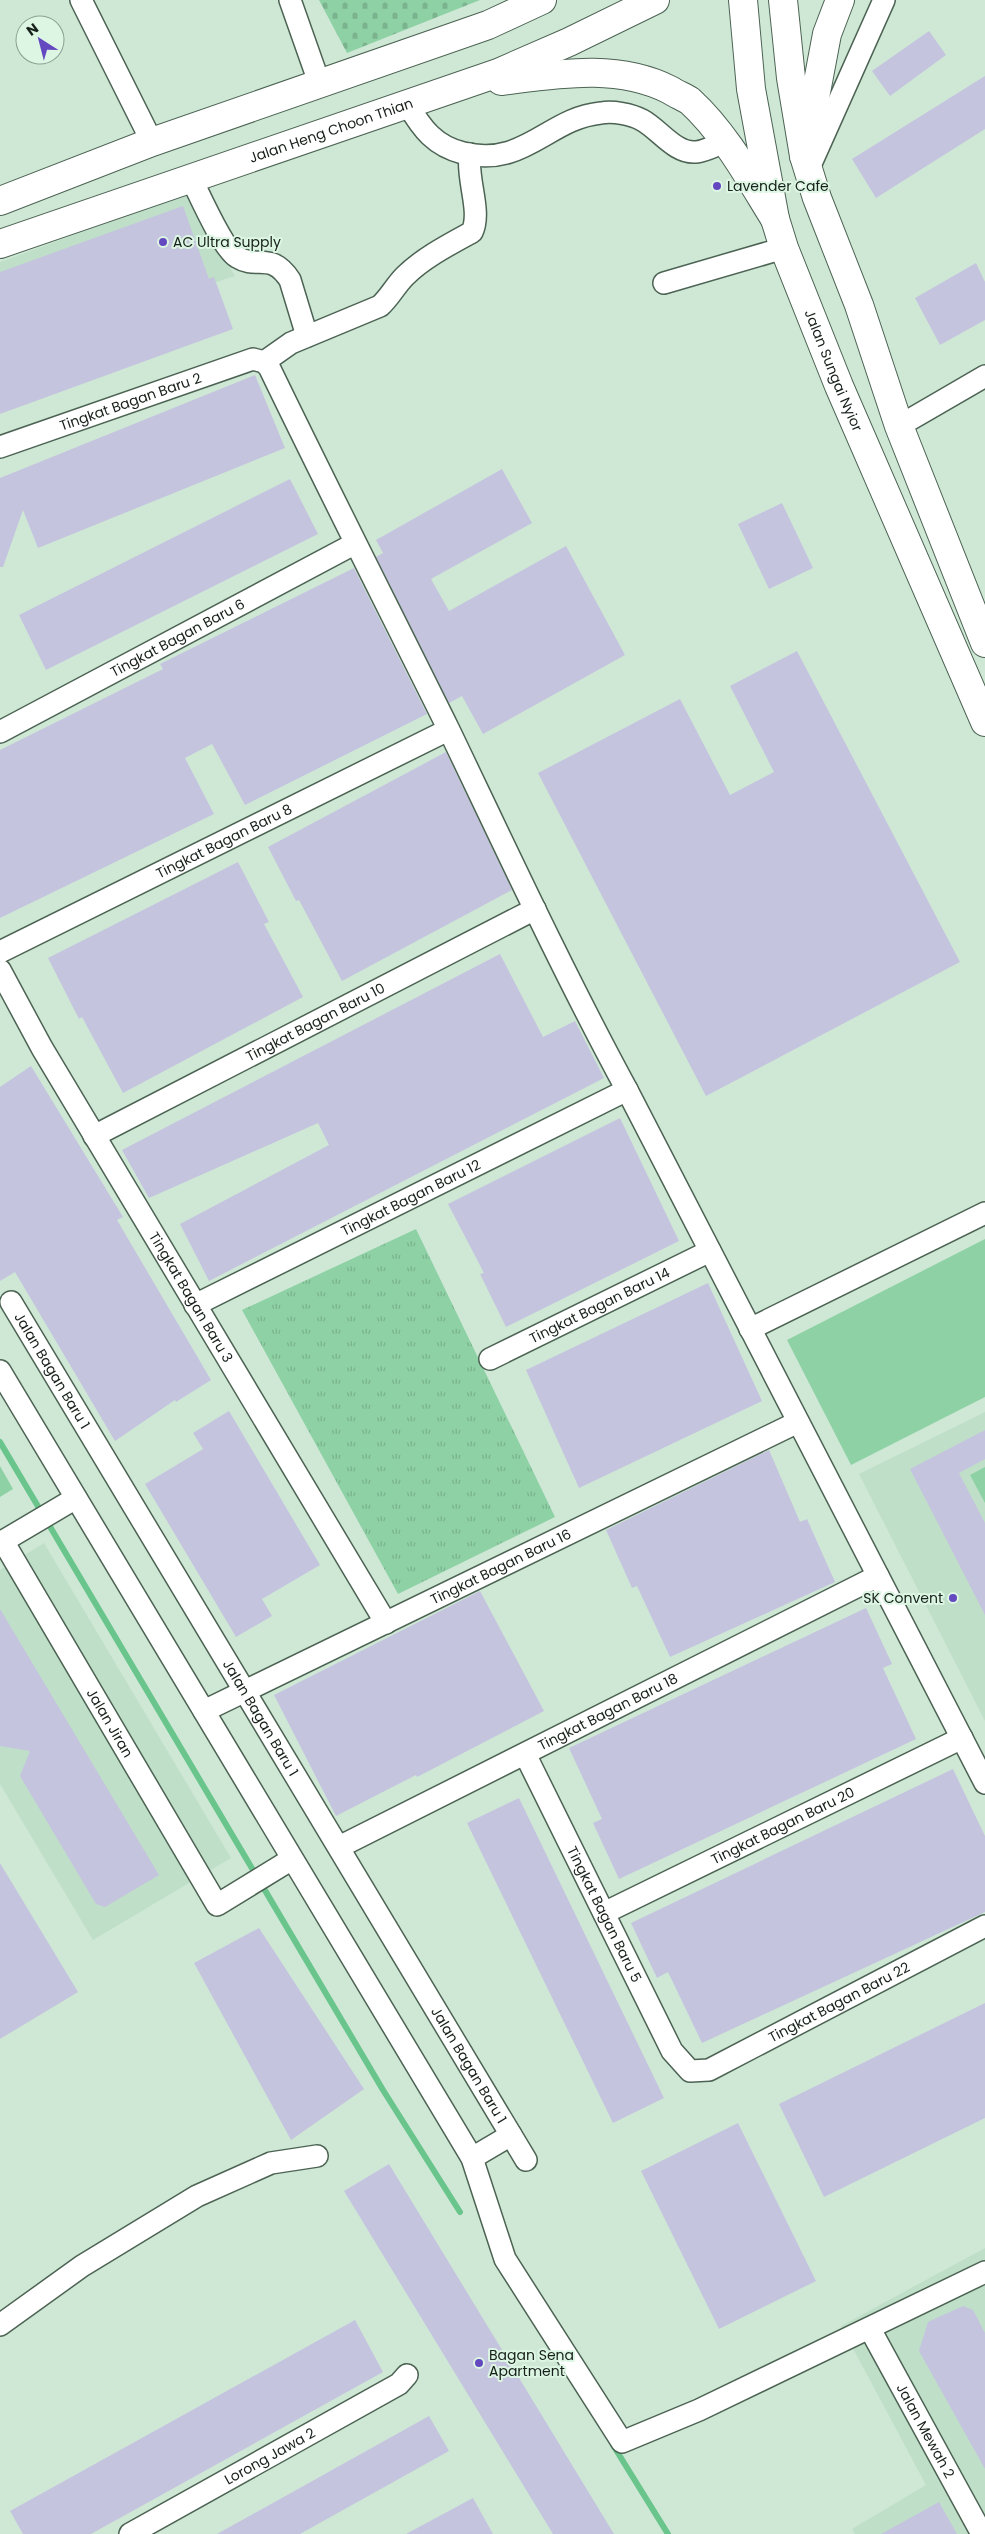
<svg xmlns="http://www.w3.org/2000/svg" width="985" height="2534" font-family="Poppins,sans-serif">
  <defs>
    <pattern id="grass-tufts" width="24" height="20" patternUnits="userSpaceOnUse" patternTransform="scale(1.25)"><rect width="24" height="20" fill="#8ed1a5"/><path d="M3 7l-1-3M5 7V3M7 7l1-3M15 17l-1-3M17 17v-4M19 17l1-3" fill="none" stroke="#7ab38d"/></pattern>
    <pattern id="cemetery-stones" width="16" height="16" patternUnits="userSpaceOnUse" patternTransform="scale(1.25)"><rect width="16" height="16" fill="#8ed1a5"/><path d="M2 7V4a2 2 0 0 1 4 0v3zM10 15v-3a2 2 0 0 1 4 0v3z" fill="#7ab38d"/></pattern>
  </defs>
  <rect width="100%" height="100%" fill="#cfe8d6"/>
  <!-- built -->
  <g fill="#bfdfc9">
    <polygon points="186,194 235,276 0,352 0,262"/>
    <polygon points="985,1412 985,1721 859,1474"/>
    <polygon points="44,1543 231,1858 93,1940 0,1784 0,1570"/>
    <polygon points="985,2248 985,2534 855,2534 852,2529 926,2485 841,2326"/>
  </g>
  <!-- grass -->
  <polygon fill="url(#grass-tufts)" points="416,1229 555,1517 398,1594 242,1310"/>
  <!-- cemetery -->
  <polygon fill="url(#cemetery-stones)" points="319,0 480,0 347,53"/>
  <!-- pitch -->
  <g fill="#8ed1a5">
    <polygon points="985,1239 985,1397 851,1465 787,1340"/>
    <polygon points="0,1466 13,1489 0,1497"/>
    <polygon points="985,1467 985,1503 970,1475"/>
  </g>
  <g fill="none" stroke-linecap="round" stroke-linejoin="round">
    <!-- stream -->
    <g stroke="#6ac58c" stroke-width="6">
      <polyline points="0,1442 383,2090 460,2212"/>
      <polyline points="613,2445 668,2534"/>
    </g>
  </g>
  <!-- building -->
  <g fill="#c5c4de">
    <polygon points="929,31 946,55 890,96 872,71"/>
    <polygon points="985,76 985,129 876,198 852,159"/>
    <polygon points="183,206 209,279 214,277 233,329 0,414 0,272"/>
    <polygon points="976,263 985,282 985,320 940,345 915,298"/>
    <polygon points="255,375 285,448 38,548 23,510 3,567 0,567 0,478"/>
    <polygon points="502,469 532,523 431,579 449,611 566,546 625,655 483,734 462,696 449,703 376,557 383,553 376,540"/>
    <polygon points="290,479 318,534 46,670 19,615"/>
    <polygon points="782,503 813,568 769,589 738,524"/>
    <polygon points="354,568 427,714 245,805 212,744 185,758 214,814 0,918 0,750 163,669 160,664"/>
    <polygon points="797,651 960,962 706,1096 538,773 680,699 730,795 774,772 730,686"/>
    <polygon points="446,752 512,890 342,981 299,900 296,901 268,847"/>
    <polygon points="238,862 269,922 264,924 303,997 123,1093 82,1017 79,1019 48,958"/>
    <polygon points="500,954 543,1037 575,1021 604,1078 209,1281 180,1224 329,1145 318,1123 149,1198 122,1150"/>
    <polygon points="31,1066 123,1217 117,1220 211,1380 176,1402 175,1400 115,1441 15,1272 0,1281 0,1087"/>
    <polygon points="620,1118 679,1241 506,1327 480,1274 484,1273 448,1204"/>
    <polygon points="708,1283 762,1401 579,1488 526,1370"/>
    <polygon points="229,1411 320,1565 262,1599 272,1616 236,1637 145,1484 203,1449 193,1433"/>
    <polygon points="985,1430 985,1459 959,1473 985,1523 985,1615 910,1469"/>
    <polygon points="769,1450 800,1522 807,1519 835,1582 670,1657 637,1586 632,1588 606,1530"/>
    <polygon points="480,1591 544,1711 417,1777 416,1775 336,1816 274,1695"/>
    <polygon points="866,1608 892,1664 883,1668 916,1739 619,1879 593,1823 602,1819 569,1748"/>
    <polygon points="0,1609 159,1875 105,1907 96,1904 20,1776 30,1751 0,1746"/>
    <polygon points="953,1769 985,1836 985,1912 702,2043 668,1972 657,1978 631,1923"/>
    <polygon points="519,1798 664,2098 613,2123 467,1823"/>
    <polygon points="0,1863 78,1992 0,2039"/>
    <polygon points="259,1928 364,2089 291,2140 194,1963"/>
    <polygon points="985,2003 985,2118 824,2197 779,2104"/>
    <polygon points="738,2123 816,2281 719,2329 641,2171"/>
    <polygon points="389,2164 614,2534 553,2534 344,2191"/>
    <polygon points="963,2306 973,2310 985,2333 985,2469 919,2351 928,2322"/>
    <polygon points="355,2320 383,2372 91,2534 23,2534 10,2511"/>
    <polygon points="429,2416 449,2451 300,2534 217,2534"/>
    <polygon points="473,2498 493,2534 406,2534"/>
    <polygon points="939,2502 957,2534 881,2534"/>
  </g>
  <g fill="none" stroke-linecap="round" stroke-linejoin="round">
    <!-- street casing -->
    <g stroke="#4c6353" stroke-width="24">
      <g id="street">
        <polyline points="81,0 152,142"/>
        <polyline points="290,0 320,85"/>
        <path d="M408,105C422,129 435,146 463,153C525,168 548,118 601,113C613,111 631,114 642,120C659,129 675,154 696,152C706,151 716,145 725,142"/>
        <polyline points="809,168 884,0"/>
        <path d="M191,178C199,194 223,249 237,257C258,270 271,251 290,280L307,336"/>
        <polyline points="664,283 784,248"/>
        <path d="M264,362L291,343L380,306C390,297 395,286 405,276C423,258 450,244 472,232C482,211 466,179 470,154"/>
        <polyline points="899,426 985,376"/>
        <path id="s1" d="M0,447L253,359L264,362L269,367C328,489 389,609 449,730C507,851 563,972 627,1090L985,1783"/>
        <path id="s2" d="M0,732L354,544"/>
        <path id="s3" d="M0,952L448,730"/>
        <path id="s4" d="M0,970L42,1048L386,1623"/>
        <path id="s5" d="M94,1136L535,909"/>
        <path id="s6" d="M11,1302L526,2160"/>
        <path id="s7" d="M195,1305L627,1090"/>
        <polyline points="750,1329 985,1213"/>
        <path id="s8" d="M490,1359L710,1251"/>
        <polyline points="0,1371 472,2158 505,2259 622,2442 699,2410 985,2272"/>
        <path id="s9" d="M3,1541L217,1905L292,1859"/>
        <polyline points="0,1543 76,1498"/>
        <path id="s10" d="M204,1711L798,1422"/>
        <path id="s11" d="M525,1754L672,2051L690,2071L709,2070L985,1926"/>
        <path id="s12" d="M339,1847L878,1576"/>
        <path id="s13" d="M604,1913L962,1738"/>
        <polyline points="472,2158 511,2135"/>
        <polyline points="0,2325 82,2266 197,2196 271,2163 317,2156"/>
        <path id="s14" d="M870,2329L982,2534"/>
        <path id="s15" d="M130,2534L399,2384L407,2375"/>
      </g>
    </g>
    <!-- primary casing -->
    <g stroke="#4c6353" stroke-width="30">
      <g id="primary">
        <path id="s16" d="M743,0L751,89L775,219L784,248L839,386L985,722"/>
        <polyline points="783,0 791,78 804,156 817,198 859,305 899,426 985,643"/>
      </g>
    </g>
    <!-- highway casing -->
    <g stroke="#4c6353" stroke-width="30">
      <g id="highway">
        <path d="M501,81C557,74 617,63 670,90C676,94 684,97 690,101C725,133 750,179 775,219"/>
        <polyline points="804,156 827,34 840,0"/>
        <polyline points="0,201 152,142 488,25 542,0"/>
        <path id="s17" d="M0,244L498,73L569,42L655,0"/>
      </g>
    </g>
    <!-- street -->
    <use href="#street" stroke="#fff" stroke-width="21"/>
    <!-- primary -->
    <use href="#primary" stroke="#fff" stroke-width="28"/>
    <!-- highway -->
    <use href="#highway" stroke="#fff" stroke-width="28"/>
  </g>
  <!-- markers -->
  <g fill="#6348c0" stroke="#dcf6e3" stroke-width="2">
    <circle cx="717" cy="186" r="5"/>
    <circle cx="163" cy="242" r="5"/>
    <circle cx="953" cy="1598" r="5"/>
    <circle cx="479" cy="2363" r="5"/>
  </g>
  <g text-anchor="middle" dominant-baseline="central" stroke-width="4" stroke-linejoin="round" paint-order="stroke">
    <!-- street labels -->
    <g font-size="14" fill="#17201a" stroke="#dcf6e3">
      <text stroke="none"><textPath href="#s17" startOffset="350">Jalan Heng Choon Thian</textPath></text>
      <text stroke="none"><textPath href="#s16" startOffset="384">Jalan Sungai Nyior</textPath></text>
      <text stroke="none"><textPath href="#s1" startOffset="138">Tingkat Bagan Baru 2</textPath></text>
      <text stroke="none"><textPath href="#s2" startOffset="201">Tingkat Bagan Baru 6</textPath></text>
      <text stroke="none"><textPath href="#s3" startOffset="250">Tingkat Bagan Baru 8</textPath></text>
      <text stroke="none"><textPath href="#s5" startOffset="249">Tingkat Bagan Baru 10</textPath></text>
      <text stroke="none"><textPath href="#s7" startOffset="241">Tingkat Bagan Baru 12</textPath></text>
      <text stroke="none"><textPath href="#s4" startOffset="379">Tingkat Bagan Baru 3</textPath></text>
      <text stroke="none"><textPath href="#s8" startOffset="122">Tingkat Bagan Baru 14</textPath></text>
      <text stroke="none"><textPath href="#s6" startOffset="80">Jalan Bagan Baru 1</textPath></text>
      <text stroke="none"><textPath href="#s10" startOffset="330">Tingkat Bagan Baru 16</textPath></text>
      <text stroke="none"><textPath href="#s12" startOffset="301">Tingkat Bagan Baru 18</textPath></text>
      <text stroke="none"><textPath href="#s6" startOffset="485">Jalan Bagan Baru 1</textPath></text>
      <text stroke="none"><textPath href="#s9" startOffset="211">Jalan Jiran</textPath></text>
      <text stroke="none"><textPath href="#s13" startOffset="199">Tingkat Bagan Baru 20</textPath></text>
      <text stroke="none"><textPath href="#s11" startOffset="179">Tingkat Bagan Baru 5</textPath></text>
      <text stroke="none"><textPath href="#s11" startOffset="524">Tingkat Bagan Baru 22</textPath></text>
      <text stroke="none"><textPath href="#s6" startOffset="890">Jalan Bagan Baru 1</textPath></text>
      <text stroke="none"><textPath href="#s14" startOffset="116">Jalan Mewah 2</textPath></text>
      <text stroke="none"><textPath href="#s15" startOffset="160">Lorong Jawa 2</textPath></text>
    </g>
    <!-- poi labels -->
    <g font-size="14" fill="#17201a" stroke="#dcf6e3" text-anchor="start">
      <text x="727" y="186">Lavender Cafe</text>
      <text x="173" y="242">AC Ultra Supply</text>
      <text x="943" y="1598" text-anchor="end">SK Convent</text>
      <text x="489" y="2355">Bagan Sena<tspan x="489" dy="16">Apartment</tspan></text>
    </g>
  </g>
  <!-- north arrow -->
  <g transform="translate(40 40) rotate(324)"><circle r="24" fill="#dcf6e3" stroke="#8da093"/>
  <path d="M0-4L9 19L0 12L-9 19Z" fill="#6348c0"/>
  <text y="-8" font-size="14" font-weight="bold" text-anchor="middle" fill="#17201a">N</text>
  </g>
</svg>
